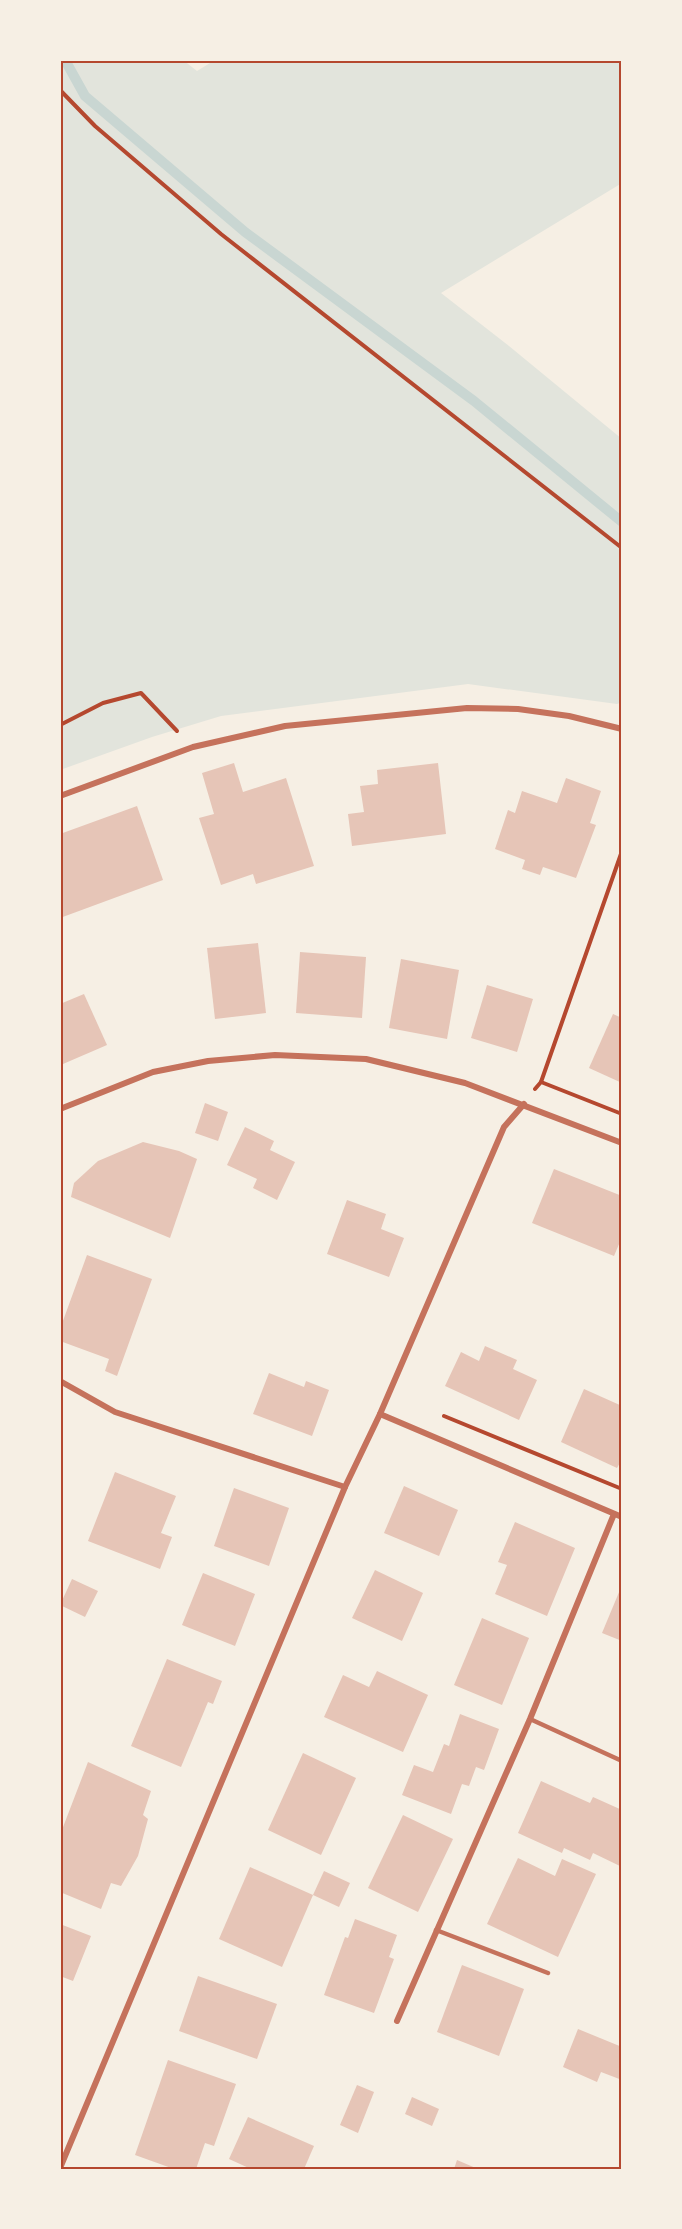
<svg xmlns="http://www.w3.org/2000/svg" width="682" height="2229" font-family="Poppins,sans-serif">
  <rect width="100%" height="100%" fill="#f6efe4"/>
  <!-- green -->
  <polygon fill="#e2e4dc" points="60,60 183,60 197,71 215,60 622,60 622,183 441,293 509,346 622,439 622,702 617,704 468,684 221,716 152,737 60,770"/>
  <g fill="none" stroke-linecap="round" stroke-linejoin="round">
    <!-- stream -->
    <polyline stroke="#c9d6d2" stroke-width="10" points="65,60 85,96 245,232 474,401 622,522"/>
  </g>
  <!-- building -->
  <g fill="#e6c5b7">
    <polygon points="234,763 243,792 286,778 314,866 256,884 253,874 221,885 199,818 214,814 202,773"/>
    <polygon points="438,763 446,834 352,846 348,814 364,812 360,786 378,784 377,770"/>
    <polygon points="566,778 601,791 590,823 596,825 576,878 543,867 540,875 522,869 525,860 495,849 508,810 515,813 522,791 557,803"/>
    <polygon points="137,806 163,880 60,918 60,834"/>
    <polygon points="258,943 266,1013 215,1019 207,948"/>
    <polygon points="300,952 366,957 362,1018 296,1013"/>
    <polygon points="401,959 459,970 447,1039 389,1028"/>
    <polygon points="487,985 533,999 517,1052 471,1038"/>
    <polygon points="84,994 107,1045 63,1064 60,1056 60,1004"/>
    <polygon points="613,1014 622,1018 622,1083 589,1068"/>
    <polygon points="205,1103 228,1112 218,1141 195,1133"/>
    <polygon points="245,1127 274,1141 270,1150 295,1162 277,1200 253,1188 257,1179 227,1165"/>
    <polygon points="143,1142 179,1151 197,1159 170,1238 71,1197 74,1183 98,1161"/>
    <polygon points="554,1169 622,1196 622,1237 614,1256 532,1223"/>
    <polygon points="347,1200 386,1214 381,1229 404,1238 389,1277 327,1254"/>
    <polygon points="87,1255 152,1279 117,1376 105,1371 109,1359 60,1341 60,1329"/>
    <polygon points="485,1346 517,1360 513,1369 537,1380 519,1420 445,1386 461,1352 479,1361"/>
    <polygon points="269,1373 304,1387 306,1381 329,1390 312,1436 253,1414"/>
    <polygon points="584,1389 622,1406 622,1459 617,1468 561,1442"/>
    <polygon points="115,1472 176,1496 161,1533 172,1537 160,1569 88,1541"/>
    <polygon points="404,1486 458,1510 439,1556 384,1533"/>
    <polygon points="234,1488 289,1508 269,1566 214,1546"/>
    <polygon points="515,1522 575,1548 547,1616 495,1594 507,1565 498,1562"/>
    <polygon points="375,1570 423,1593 402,1641 352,1618"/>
    <polygon points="203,1573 255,1594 235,1646 182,1625"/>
    <polygon points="72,1579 98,1591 85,1617 60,1605"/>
    <polygon points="622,1585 622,1641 602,1633"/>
    <polygon points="482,1618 529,1638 502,1705 454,1685"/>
    <polygon points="167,1659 222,1681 213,1704 208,1702 181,1767 131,1746"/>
    <polygon points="377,1671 428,1695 403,1752 324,1717 343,1675 369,1687"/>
    <polygon points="460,1714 499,1729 484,1770 476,1767 469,1786 462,1784 451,1814 402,1795 414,1765 433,1772 444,1744 449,1746"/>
    <polygon points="303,1753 356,1778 321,1855 268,1830"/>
    <polygon points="88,1762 151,1791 143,1815 148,1819 138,1856 121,1886 111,1883 101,1909 60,1892 60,1835"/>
    <polygon points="541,1781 590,1803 593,1797 622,1810 622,1867 593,1853 590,1860 564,1848 562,1853 518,1833"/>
    <polygon points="403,1815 453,1839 418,1912 368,1888"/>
    <polygon points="518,1858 555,1876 562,1859 596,1874 558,1957 487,1924"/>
    <polygon points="250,1867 313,1895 282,1967 219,1939"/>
    <polygon points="324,1871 350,1883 339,1907 313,1895"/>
    <polygon points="355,1919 397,1935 389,1957 394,1959 374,2013 324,1995 345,1937 348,1938"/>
    <polygon points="60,1924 91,1936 73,1981 60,1976"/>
    <polygon points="462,1965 524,1989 499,2056 437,2032"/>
    <polygon points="198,1976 277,2004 257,2059 179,2031"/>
    <polygon points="578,2029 622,2047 622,2080 601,2072 597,2082 563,2067"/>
    <polygon points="168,2060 236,2084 214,2146 205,2143 196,2169 174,2169 135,2155"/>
    <polygon points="357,2085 374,2092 358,2133 340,2125"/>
    <polygon points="412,2097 439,2109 432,2126 405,2114"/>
    <polygon points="248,2117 314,2146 304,2169 251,2169 229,2159"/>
    <polygon points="457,2160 478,2169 454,2169"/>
  </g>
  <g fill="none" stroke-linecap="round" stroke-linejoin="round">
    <!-- path -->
    <g stroke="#b5482f" stroke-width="4">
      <polyline points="60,90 95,126 221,234 622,548"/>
      <polyline points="60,725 103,703 141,693 177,731"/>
      <polyline points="541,1082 622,1114"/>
      <polyline points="535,1089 541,1082 622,851"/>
      <polyline points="444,1416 622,1489"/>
    </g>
    <!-- service -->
    <g stroke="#c5725c" stroke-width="4.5">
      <polyline points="530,1719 622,1761"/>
      <polyline points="436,1930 548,1973"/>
    </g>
    <!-- minor -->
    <g stroke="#c5725c" stroke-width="6">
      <polyline points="60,796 193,747 285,726 467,708 518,709 569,716 622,729"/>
      <polyline points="60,1109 153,1072 208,1061 275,1055 366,1059 465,1083 622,1143"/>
      <polyline points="60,1381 115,1412 345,1487"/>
      <polyline points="380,1414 622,1517"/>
      <polyline points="397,2021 530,1719 614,1514"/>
      <polyline points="60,2168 345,1487 380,1414 504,1127 524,1104"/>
    </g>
  </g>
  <!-- border -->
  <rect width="682" height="2229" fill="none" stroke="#f6efe4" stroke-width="123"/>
  <rect x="62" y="62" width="558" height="2106" fill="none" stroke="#b5482f" stroke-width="2"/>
</svg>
